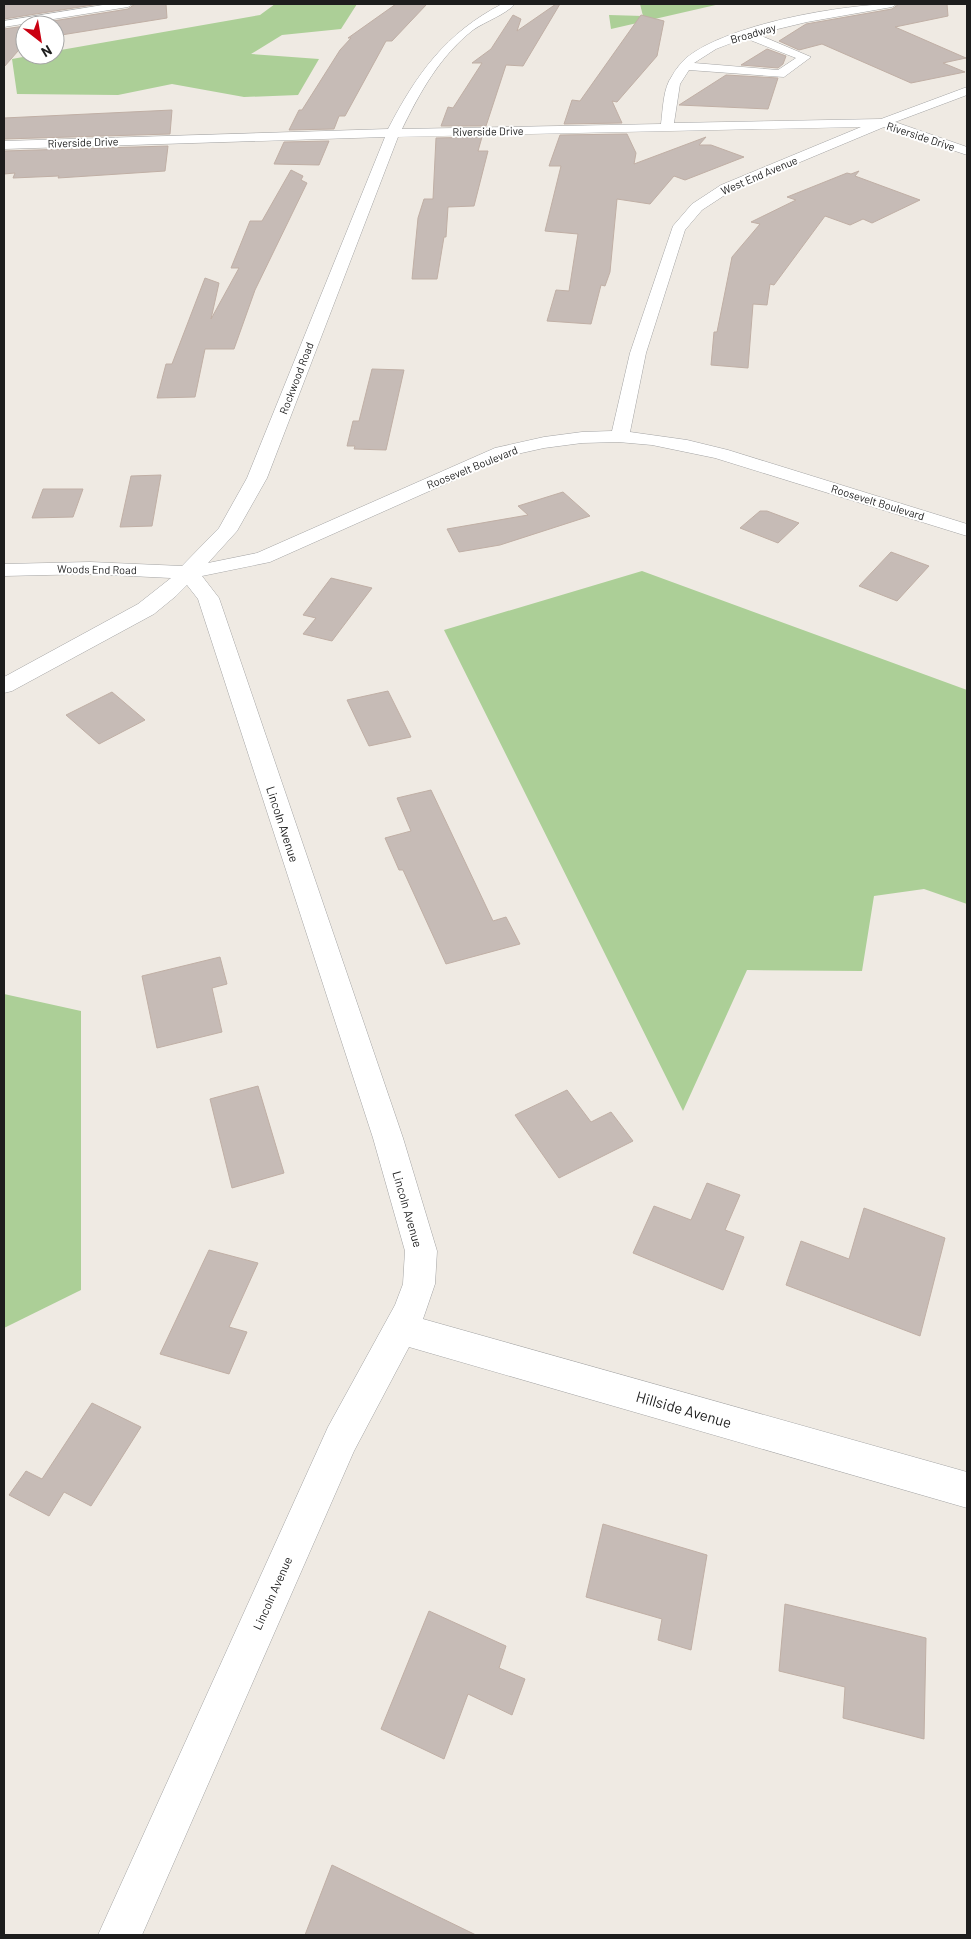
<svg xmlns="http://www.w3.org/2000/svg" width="971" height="1939" font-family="Barlow,sans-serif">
  <rect width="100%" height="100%" fill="#efeae3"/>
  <!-- forest -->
  <g fill="#accf97">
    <polygon points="275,4 357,4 341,29 282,35 251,54 319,59 298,95 244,97 172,84 118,95 17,94 12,59 34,55 55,55 55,51 260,15"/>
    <polygon points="640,4 720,4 611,29 609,15 643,16"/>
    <polygon points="642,571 967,690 967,904 924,889 874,896 862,971 747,970 683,1111 444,630"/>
    <polygon points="4,994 81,1011 81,1290 4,1328"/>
  </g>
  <!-- building -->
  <g fill="#c6bbb6" stroke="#c0afa5">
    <polygon points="4,4 99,4 4,19"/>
    <polygon points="135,4 166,4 167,18 55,36 55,25 28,25 128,9"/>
    <polygon points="396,4 427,4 392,41 386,41 345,116 339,116 334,129 289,130 299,110 302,110 340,50 351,38 348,38"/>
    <polygon points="556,4 560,4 523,66 506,65 486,126 441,126 448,107 453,108 482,63 472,63 491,49 513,15 521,19 517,31"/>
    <polygon points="899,4 947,4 948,16 895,27 966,58 943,63 965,72 911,83 822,44 799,50 779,41 806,24 892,9"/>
    <polygon points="641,15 664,21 657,56 617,102 612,101 622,123 564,124 572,100 580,101"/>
    <polygon points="25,26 25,43 4,67 4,29"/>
    <polygon points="767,49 786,56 783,64 778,68 741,65"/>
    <polygon points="726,75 778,78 768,109 679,105"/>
    <polygon points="172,110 170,134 4,139 4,118"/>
    <polygon points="627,134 636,153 634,164 706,137 699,145 711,145 744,157 685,180 674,176 650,204 617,199 610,272 605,286 601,285 591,324 547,321 556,290 569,291 578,234 545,231 561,166 549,166 560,135"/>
    <polygon points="482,137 478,151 488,151 474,206 448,207 446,237 444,237 437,279 412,279 418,218 424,199 433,199 436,138"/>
    <polygon points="329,141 319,165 274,164 284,142"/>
    <polygon points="168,146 165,171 58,178 59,176 13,178 15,173 4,174 4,151"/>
    <polygon points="291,170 303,176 301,180 307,183 255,290 234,349 205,349 195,397 157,398 166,364 172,364 205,278 219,283 211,319 239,268 231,268 250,221 262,221"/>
    <polygon points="859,171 855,176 920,200 872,223 863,219 850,225 825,216 774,285 770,284 767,305 753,304 748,368 711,365 714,332 717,332 732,257 760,224 751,222 796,200 787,197 847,173 851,174"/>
    <polygon points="372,369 404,370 386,450 354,449 355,446 347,446 353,421 359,421"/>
    <polygon points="161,475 152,526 120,527 131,476"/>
    <polygon points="43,489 83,489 73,517 32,518"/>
    <polygon points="563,492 590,516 500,545 459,552 447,529 528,515 518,506"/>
    <polygon points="760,511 767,511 799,523 778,543 740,528"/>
    <polygon points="891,552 929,566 897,601 859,586"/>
    <polygon points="331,578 372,588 332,641 303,634 316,618 303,615"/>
    <polygon points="388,691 411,737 369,746 347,700"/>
    <polygon points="112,692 145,720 99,744 66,715"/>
    <polygon points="431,790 493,921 506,917 520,944 446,964 403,870 399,870 385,838 411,831 397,798"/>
    <polygon points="220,957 227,984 212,988 222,1032 157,1048 142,976"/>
    <polygon points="258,1086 284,1173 232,1188 210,1099"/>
    <polygon points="567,1090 591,1122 611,1112 633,1141 559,1178 515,1115"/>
    <polygon points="707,1183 740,1195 725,1230 744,1237 723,1290 633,1253 654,1206 691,1220"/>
    <polygon points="864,1208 945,1238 920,1336 786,1285 801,1241 849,1259"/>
    <polygon points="209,1250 258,1263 229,1327 247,1332 229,1374 160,1354"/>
    <polygon points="92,1403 141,1427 91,1506 64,1492 49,1516 9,1495 26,1471 42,1479"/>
    <polygon points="603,1524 707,1555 691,1650 658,1640 662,1619 586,1597"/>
    <polygon points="785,1604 926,1638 924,1739 843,1718 845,1687 779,1671"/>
    <polygon points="429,1611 506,1646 499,1668 525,1679 512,1715 468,1694 444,1759 381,1729"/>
    <polygon points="332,1865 476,1935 305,1935"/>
  </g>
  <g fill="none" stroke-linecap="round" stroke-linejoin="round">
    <!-- minor casing -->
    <g stroke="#a4a4a4" stroke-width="1">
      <g id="minor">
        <polygon points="109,4 133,4 128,7 4,27 4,21"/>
        <path d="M502,4H515C505,15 486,21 473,30C440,56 420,92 402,129L661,124C663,109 663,88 672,76C675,70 681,63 686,58C728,24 843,4 897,4L892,7L807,22L757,34L811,57L784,77L689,70L680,84L674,123L881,119L967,87V95L895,122L967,147V155L884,127L731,191L702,210L685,230L646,353L630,432L687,440L728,450L967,524V536L715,458L652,445L618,442L582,443L544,448L508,456L270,562L202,576L219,598L403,1138L437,1251L435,1284L423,1319L967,1472V1508L409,1347L354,1451L142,1935H98L328,1427L395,1305L403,1284L405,1251L373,1138L198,599L187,585L176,596L154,614L12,691L4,693V677L138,604L171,578L90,574L4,576V564L90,562L182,566L219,528L247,478L385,137L4,149V141L388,129C417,73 446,33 502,4ZM745,38L796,58L778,70L694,63L716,49ZM861,127L721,185L692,204L673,226L630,353L612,431L582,432L544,437L495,448L257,553L208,563L237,531L267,478L398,137Z"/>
      </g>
    </g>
    <!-- minor -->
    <use href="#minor" fill="#fff" fill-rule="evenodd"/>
  </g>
  <g text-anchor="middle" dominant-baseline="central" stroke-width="4" stroke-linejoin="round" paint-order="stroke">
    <!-- far-street labels -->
    <g font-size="11" fill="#1d1d1d" stroke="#fff">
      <text transform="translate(753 33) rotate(-16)">Broadway</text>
      <text transform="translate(488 131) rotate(-1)">Riverside Drive</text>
      <text transform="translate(921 136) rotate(18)">Riverside Drive</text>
      <text transform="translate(83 142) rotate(-2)">Riverside Drive</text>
      <text transform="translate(759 175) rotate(-23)">West End Avenue</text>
      <text transform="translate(296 378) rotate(-69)">Rockwood Road</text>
      <text transform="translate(472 467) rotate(-22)">Roosevelt Boulevard</text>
      <text transform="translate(878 502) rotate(17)">Roosevelt Boulevard</text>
      <text transform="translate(97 569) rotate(1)">Woods End Road</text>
    </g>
    <!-- street labels -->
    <g font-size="12" fill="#1d1d1d" stroke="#fff">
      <text transform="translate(283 824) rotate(72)">Lincoln Avenue</text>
      <text transform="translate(408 1209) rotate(74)">Lincoln Avenue</text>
      <text transform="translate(272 1593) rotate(-66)">Lincoln Avenue</text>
    </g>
    <!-- near-street labels -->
    <g font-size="15" fill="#1d1d1d" stroke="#fff">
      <text transform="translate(684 1409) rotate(16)">Hillside Avenue</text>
    </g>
  </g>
  <!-- border -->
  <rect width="971" height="1939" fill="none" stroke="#1d1d1d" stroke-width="10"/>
  <!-- north arrow -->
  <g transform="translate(40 40) rotate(149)"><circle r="24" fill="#ffffff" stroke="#a5a5a5"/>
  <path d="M0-4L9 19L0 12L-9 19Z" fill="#ca0011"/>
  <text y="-8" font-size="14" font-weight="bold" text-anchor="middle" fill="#1d1d1d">N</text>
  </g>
</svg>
